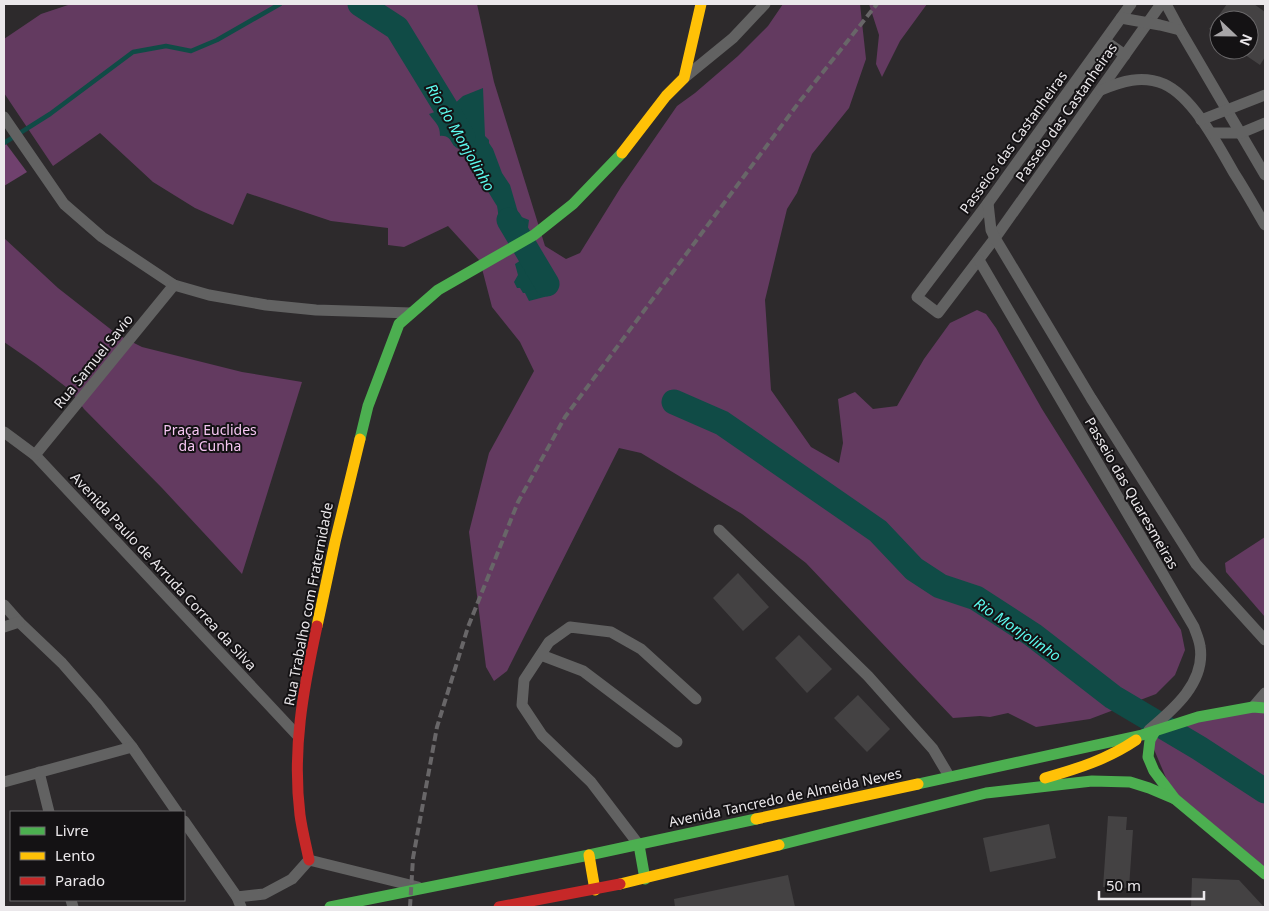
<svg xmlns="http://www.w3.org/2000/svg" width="1269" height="911" font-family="'Noto Sans',sans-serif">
  <rect width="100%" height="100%" fill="#2d2a2c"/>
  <!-- green -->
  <g fill="#633a60">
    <polygon points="71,4 477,4 494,82 545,246 566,259 580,253 621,187 677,106 695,93 738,56 768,26 783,4 860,4 866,59 849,108 812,154 797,193 787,209 765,300 771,390 811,447 839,463 843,443 838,399 855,392 873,409 897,406 924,359 950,323 977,310 986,314 996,328 1042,409 1181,630 1185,650 1175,675 1156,694 1090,719 1036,727 1008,713 990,717 980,716 953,718 806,563 742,514 641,453 619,448 507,671 494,681 486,667 469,532 489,453 534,371 520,342 492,307 480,261 448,226 404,247 388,245 388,228 331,221 247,193 233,225 195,208 153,182 100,133 53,166 4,93 4,39 41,14"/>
    <polygon points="869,4 927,4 900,41 882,77 876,64 879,35"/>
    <polygon points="4,238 58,288 118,335 142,347 242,372 302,382 242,574 162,488 84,409 70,390 36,364 4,342"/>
    <polygon points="1265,537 1265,617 1226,572 1225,563"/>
    <polygon points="1265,708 1265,874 1175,799 1150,740 1155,731"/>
  </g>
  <!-- forest -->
  <polygon fill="#70416e" points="4,141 27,172 4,186"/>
  <!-- water -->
  <g fill="#104b46">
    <path d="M483,88L485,136L489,140V143L493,149L502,173L510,185L519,216L529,220L527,235L516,243L505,231L504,223L499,219C498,215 498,210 497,206C493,199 484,187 484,179L479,177L477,167L473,164C472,155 466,150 459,145L454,146C452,140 447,135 440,136C440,124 435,123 429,114L452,106L463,96Z"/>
    <polygon points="526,257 533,268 545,273 554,285 548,296 529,301 525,293 523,293 520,288 517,288 514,282 518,275 515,264"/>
  </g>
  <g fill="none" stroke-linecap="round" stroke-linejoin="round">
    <!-- stream -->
    <polyline stroke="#104b46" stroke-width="4.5" points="4,143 50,114 133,52 166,46 191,51 217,40 280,4"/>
    <!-- river -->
    <g stroke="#104b46" stroke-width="25">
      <polyline points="360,4 397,28 446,108 463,137"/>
      <polyline points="509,220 547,284"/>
      <polyline points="674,402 722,423 878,531 914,569 940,586 976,598 1033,635 1113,697 1199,748 1265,791"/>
    </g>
  </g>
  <!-- building -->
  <g fill="#444243">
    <polygon points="1227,4 1254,4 1265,12 1265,57 1260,65 1238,50 1249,50 1249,20 1219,20 1219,36 1209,29"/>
    <polygon points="738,573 769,607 743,631 713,598"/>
    <polygon points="799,635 832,669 807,693 775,658"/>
    <polygon points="858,695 890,729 867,752 834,718"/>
    <polygon points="1108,816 1127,817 1126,830 1133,830 1129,888 1103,887"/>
    <polygon points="1049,824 1056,858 990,872 983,838"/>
    <polygon points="788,875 795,907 675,907 674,899"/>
    <polygon points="1192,878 1239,880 1264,907 1191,907"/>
  </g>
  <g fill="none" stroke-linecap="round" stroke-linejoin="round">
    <!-- street -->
    <g stroke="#626262" stroke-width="11">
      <polyline points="1131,4 988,203 917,297 938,313 995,238 1161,4"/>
      <polyline points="1166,4 1180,30 1265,175"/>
      <polyline points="1121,18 1160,25 1180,30"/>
      <polyline points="1105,41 1125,55"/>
      <polyline points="684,78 733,38 765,4"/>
      <path d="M1101,90C1122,81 1142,75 1164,84C1193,97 1218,145 1234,173C1245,190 1255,208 1265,225"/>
      <polyline points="4,117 64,204 102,237 174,285 209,295 266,305 316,310 411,313"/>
      <polyline points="1201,120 1265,95"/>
      <polyline points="1211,133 1241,133 1265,123"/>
      <polyline points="988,203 991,230 995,238 1091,398 1196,564 1265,640"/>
      <path d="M979,260L1194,627C1196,633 1199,639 1200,646C1206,682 1174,709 1149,730"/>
      <polyline points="4,432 35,455 298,736"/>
      <polyline points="35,455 174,285"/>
      <polyline points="719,530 868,676 933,749 949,776"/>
      <polyline points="4,605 19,622 62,663 96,702 132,747 177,812"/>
      <polyline points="4,627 19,622"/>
      <polyline points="541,655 583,671 677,742"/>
      <polyline points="1253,707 1265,693"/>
      <polyline points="39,772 49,812"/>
      <polyline points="4,782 132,747"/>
      <polyline points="184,821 237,897 241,907"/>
      <polyline points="639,845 591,782 542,735 522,705 524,680 549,642 570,627 611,632 641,649 696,699"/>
      <polyline points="237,897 264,894 292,879 309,860 418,887"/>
      <polyline points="71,900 73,907"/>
    </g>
    <!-- fast -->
    <g stroke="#4caf50" stroke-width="11">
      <polyline points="360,439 368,406 399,324 438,290 534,235 573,204 622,153"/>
      <polyline points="1155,731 1150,740 1148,757 1154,771 1175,799 1265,874"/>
      <polyline points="918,784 1142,735 1198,717 1253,707 1265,708"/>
      <polyline points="639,845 645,879"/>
      <polyline points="779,845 986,793 1092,781 1130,782 1149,788 1175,799"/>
      <polyline points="330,907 589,855 756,819"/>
    </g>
    <!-- slow -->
    <g stroke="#ffc107" stroke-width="11">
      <polyline points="622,153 666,96 684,78 701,4"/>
      <polyline points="317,626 335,542 360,439"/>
      <path d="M1045,778C1077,769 1108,759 1136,740"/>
      <polyline points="756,819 918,784"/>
      <polyline points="589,855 595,890"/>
      <polyline points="620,884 779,845"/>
    </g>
    <!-- jam -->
    <g stroke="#c62828" stroke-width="11">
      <path d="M309,860C306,845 302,830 300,815C292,750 303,690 317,626"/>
      <polyline points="499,907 620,884"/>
    </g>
    <!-- rail -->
    <polyline stroke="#686668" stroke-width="4" stroke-dasharray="8 4" stroke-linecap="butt" points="410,907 413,858 437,727 468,627 518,502 565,417 800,101 877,4"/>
  </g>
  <g text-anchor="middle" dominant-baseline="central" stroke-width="4" stroke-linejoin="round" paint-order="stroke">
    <!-- street labels -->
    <g font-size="14" fill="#ebe8eb" stroke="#141214">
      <text transform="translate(1066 112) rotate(-55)">Passeio das Castanheiras</text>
      <text transform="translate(1013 142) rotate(-54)">Passeios das Castanheiras</text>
      <text transform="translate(93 361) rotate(-51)">Rua Samuel Savio</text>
      <text transform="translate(1132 493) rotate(60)">Passeio das Quaresmeiras</text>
      <text transform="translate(164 571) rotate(47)">Avenida Paulo de Arruda Correa da Silva</text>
      <text transform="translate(308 604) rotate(-79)">Rua Trabalho com Fraternidade</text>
      <text transform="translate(785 797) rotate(-12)">Avenida Tancredo de Almeida Neves</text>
    </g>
    <!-- park labels -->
    <g font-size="14" fill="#f6c6f2" stroke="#141214">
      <text x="210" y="429">Praça Euclides<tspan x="210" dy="16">da Cunha</tspan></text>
    </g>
    <!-- water labels -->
    <g font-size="15" font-style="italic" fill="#5cfaee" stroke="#141214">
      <text transform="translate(461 137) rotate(60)">Rio do Monjolinho</text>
      <text transform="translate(1018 629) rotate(34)">Rio Monjolinho</text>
    </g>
  </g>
  <!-- border -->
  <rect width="1269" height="911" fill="none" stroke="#ebe8eb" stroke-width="10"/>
  <!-- legend -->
  <rect x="10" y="811" width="175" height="90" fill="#141214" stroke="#6a686a"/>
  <rect x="20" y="827" width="25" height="8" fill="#4caf50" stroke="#6a686a"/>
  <text x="55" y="836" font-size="15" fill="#ebe8eb">Livre</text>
  <rect x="20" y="852" width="25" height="8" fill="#ffc107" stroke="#6a686a"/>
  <text x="55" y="861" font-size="15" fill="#ebe8eb">Lento</text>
  <rect x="20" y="877" width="25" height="8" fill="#c62828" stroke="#6a686a"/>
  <text x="55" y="886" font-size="15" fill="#ebe8eb">Parado</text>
  <!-- north arrow -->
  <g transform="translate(1234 35) rotate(112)"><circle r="24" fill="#141214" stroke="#6a686a"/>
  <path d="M0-4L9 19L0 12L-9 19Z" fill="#a8a6a8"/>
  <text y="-8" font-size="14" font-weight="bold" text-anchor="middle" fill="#ebe8eb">N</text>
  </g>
  <!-- scale -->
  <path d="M1099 891v8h105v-8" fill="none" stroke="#ebe8eb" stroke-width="2.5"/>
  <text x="1106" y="891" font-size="15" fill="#ebe8eb" stroke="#141214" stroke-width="4" paint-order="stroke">50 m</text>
</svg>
